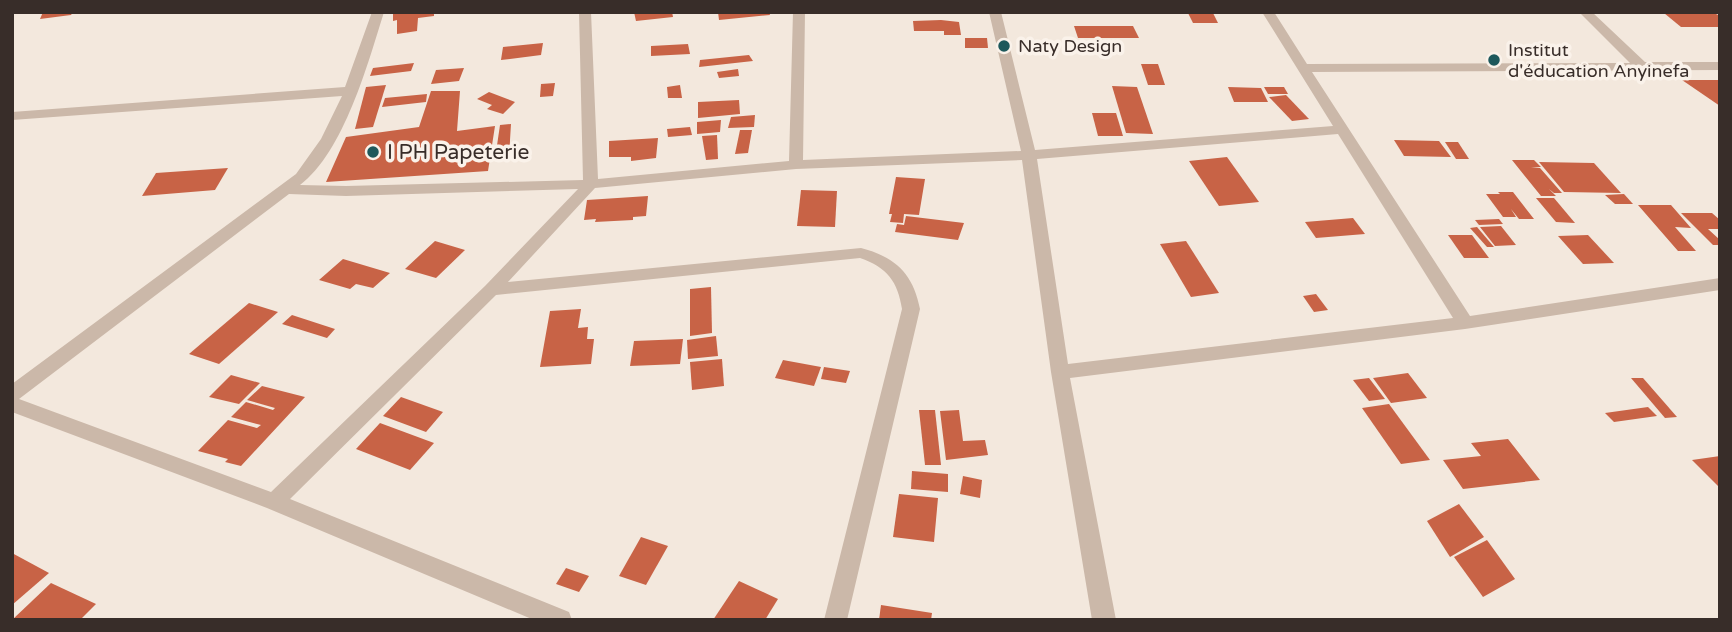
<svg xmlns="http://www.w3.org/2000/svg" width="1732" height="632" font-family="'Varela Round',sans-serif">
  <rect width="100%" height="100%" fill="#f3e8dd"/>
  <!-- building -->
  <g fill="#c86346">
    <polygon points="43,12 73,12 71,15 40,19"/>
    <polygon points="393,12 434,12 434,16 418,18 417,31 397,34 397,20 393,21"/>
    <polygon points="634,12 672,12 673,17 636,21"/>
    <polygon points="718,12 769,12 770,15 719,20"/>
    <polygon points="1188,13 1213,13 1218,23 1193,23"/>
    <polygon points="1664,13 1716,14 1720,16 1720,27 1681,27"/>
    <polygon points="941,20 959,22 961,35 944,35 944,31 914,31 913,21"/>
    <polygon points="1074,26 1133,26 1139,38 1078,38"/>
    <polygon points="965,38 987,38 988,48 965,48"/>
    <polygon points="543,43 541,55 501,60 503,47"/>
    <polygon points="688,44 690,54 651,56 651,46"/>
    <polygon points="749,55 753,61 699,67 700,60"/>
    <polygon points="414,63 411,71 370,76 373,68"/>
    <polygon points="1141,64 1158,64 1165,85 1148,85"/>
    <polygon points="464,68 459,81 431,84 436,70"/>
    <polygon points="738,69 739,76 719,78 717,72"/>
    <polygon points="1682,80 1720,80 1720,106"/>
    <polygon points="555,83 553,96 540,97 541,84"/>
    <polygon points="386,85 373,127 355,129 366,87"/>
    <polygon points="680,85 682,98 668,98 667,87"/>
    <polygon points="1112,86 1137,87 1153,134 1126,133"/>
    <polygon points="1228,87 1261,88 1268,102 1234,102"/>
    <polygon points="1264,87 1284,87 1288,94 1268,94"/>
    <polygon points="431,91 460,91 457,131 495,126 488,171 326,182 346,137 419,127"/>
    <polygon points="489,92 515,102 503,114 487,109 492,105 477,99"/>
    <polygon points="427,94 426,102 382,107 385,98"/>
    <polygon points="1286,95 1309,119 1292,121 1269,97"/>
    <polygon points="739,100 740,114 698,118 698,102"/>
    <polygon points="1092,113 1116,113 1123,136 1098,136"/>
    <polygon points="755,115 754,127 728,128 731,117"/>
    <polygon points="721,120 720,132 697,134 697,122"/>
    <polygon points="511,124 509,157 495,159 500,125"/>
    <polygon points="690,127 692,135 668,137 667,129"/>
    <polygon points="740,130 752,130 748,153 735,154"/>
    <polygon points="717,135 718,159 706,160 702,136"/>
    <polygon points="658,138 656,158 631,161 631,157 609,157 609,141"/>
    <polygon points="1394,140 1439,141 1451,157 1404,156"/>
    <polygon points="1445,142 1458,142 1469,159 1456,159"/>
    <polygon points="1227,157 1259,202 1219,206 1189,161"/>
    <polygon points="1512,160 1534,160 1541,167 1531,167 1540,168 1562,193 1554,193 1549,189 1556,196 1541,196"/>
    <polygon points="1539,162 1594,163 1621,193 1564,192"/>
    <polygon points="228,168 215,190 142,196 156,173"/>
    <polygon points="896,177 925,179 919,215 904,214 903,223 890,222 892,214 889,214"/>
    <polygon points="801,190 837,191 835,227 797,226"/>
    <polygon points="1498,192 1513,192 1534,219 1519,219 1511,209 1516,217 1503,217 1486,194 1500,194"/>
    <polygon points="1624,194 1633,204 1615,204 1605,195"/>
    <polygon points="648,196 646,216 633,217 633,220 595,222 596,219 584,220 587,200"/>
    <polygon points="1536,198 1554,198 1575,223 1556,222"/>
    <polygon points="1638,205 1671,205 1691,228 1675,227 1696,251 1678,251"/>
    <polygon points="1681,213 1712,213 1720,220 1720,229 1708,229 1720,240 1720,245 1713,245"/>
    <polygon points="906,216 964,223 958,240 895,232 897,224 904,225"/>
    <polygon points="1353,218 1365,234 1316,238 1305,222"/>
    <polygon points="1499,219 1503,224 1479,225 1475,220"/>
    <polygon points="1501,226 1516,245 1495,246 1480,227"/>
    <polygon points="1477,227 1494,247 1487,247 1470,228"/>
    <polygon points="1448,235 1472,235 1489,258 1464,258"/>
    <polygon points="1588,235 1614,263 1583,264 1558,236"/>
    <polygon points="435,241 465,250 436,278 405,269"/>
    <polygon points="1186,241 1219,293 1191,297 1160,244"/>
    <polygon points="343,259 390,273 373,288 356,284 350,289 319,280"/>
    <polygon points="711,287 712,333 690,336 690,289"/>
    <polygon points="1316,294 1328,310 1314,312 1303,296"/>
    <polygon points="249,303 278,312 219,364 189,354"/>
    <polygon points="581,309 578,328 588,327 587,339 594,339 591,364 540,367 550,311"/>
    <polygon points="292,315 335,329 327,338 282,324"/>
    <polygon points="716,336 718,356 688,359 687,340"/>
    <polygon points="683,339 680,364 630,366 634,341"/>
    <polygon points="722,359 724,386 692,390 690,362"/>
    <polygon points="783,360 821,367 814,386 775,378"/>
    <polygon points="824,367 850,371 846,383 821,379"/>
    <polygon points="1408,373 1427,398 1391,403 1373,378"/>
    <polygon points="231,375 260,383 239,404 209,397"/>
    <polygon points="1369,378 1385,399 1369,401 1353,380"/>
    <polygon points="1631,378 1643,378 1677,417 1665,418"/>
    <polygon points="262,386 305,397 241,466 225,462 228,459 198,451 228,420 257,428 261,425 231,417 246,402 273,410 275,408 247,400"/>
    <polygon points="401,397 443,412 426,432 383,416"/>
    <polygon points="1389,404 1430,460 1401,464 1362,408"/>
    <polygon points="1648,407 1657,416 1614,422 1605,413"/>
    <polygon points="919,410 935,410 941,465 925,465"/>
    <polygon points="959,410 963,441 985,440 988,455 946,460 940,411"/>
    <polygon points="380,423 434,443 410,470 356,449"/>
    <polygon points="1508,439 1540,480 1463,489 1443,460 1481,456 1471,443"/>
    <polygon points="1720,456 1720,488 1692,460"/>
    <polygon points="912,471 948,474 948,492 911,489"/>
    <polygon points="963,476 982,480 980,498 960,494"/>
    <polygon points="899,494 938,498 934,542 893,537"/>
    <polygon points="1459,504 1484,537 1450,557 1427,521"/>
    <polygon points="641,537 668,546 646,585 619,576"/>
    <polygon points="1487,540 1515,579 1483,597 1454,557"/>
    <polygon points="12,553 49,573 12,605"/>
    <polygon points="566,568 589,576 579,592 556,584"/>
    <polygon points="739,581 778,599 765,620 713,620"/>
    <polygon points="51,583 96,604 80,620 12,620"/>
    <polygon points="881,605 932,613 931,620 879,620"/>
  </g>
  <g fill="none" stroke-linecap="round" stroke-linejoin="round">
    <!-- minor -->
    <path fill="#cbb8a9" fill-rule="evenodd" d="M372,12H384C368,63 344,152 300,185L346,186L583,180L579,12H591L598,179L789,161L793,12H805L803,160L1021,151L989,12H1001L1035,150L1333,126L1262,12H1274L1307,64L1630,63L1579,12H1592L1645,62H1720V70L1312,72L1470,316L1720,278V290L1465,329L1070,378L1116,620H1092L1051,372L1022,160L796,169L595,188L508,282L861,248C895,257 913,273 920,309L847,620H824L902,309C898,282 887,267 860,258L496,295L290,499L569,612L572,620H534L267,508L12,412V384L296,174L321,139L342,96L12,120V112L345,87ZM1338,134L1453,318L1068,364L1037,159ZM578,189L485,286L271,492L19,399L289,194L346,196Z"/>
  </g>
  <!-- markers -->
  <g fill="#1d585b" stroke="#faf2ea" stroke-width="2.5">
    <circle cx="1004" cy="46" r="7"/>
    <circle cx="1494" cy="60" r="7"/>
    <circle cx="373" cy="152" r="7"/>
  </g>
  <g text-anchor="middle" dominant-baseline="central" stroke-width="7" stroke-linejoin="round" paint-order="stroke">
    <!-- far-poi labels -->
    <g font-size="18" fill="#382d29" stroke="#faf2ea" text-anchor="start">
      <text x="1018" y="46">Naty Design</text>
      <text x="1508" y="50">Institut<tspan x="1508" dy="21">d'éducation Anyinefa</tspan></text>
    </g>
    <!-- poi labels -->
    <g font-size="21" fill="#382d29" stroke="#faf2ea" text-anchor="start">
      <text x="387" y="152">I PH Papeterie</text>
    </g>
  </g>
  <!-- border -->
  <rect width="1732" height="632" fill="none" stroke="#382d29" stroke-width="28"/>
</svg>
